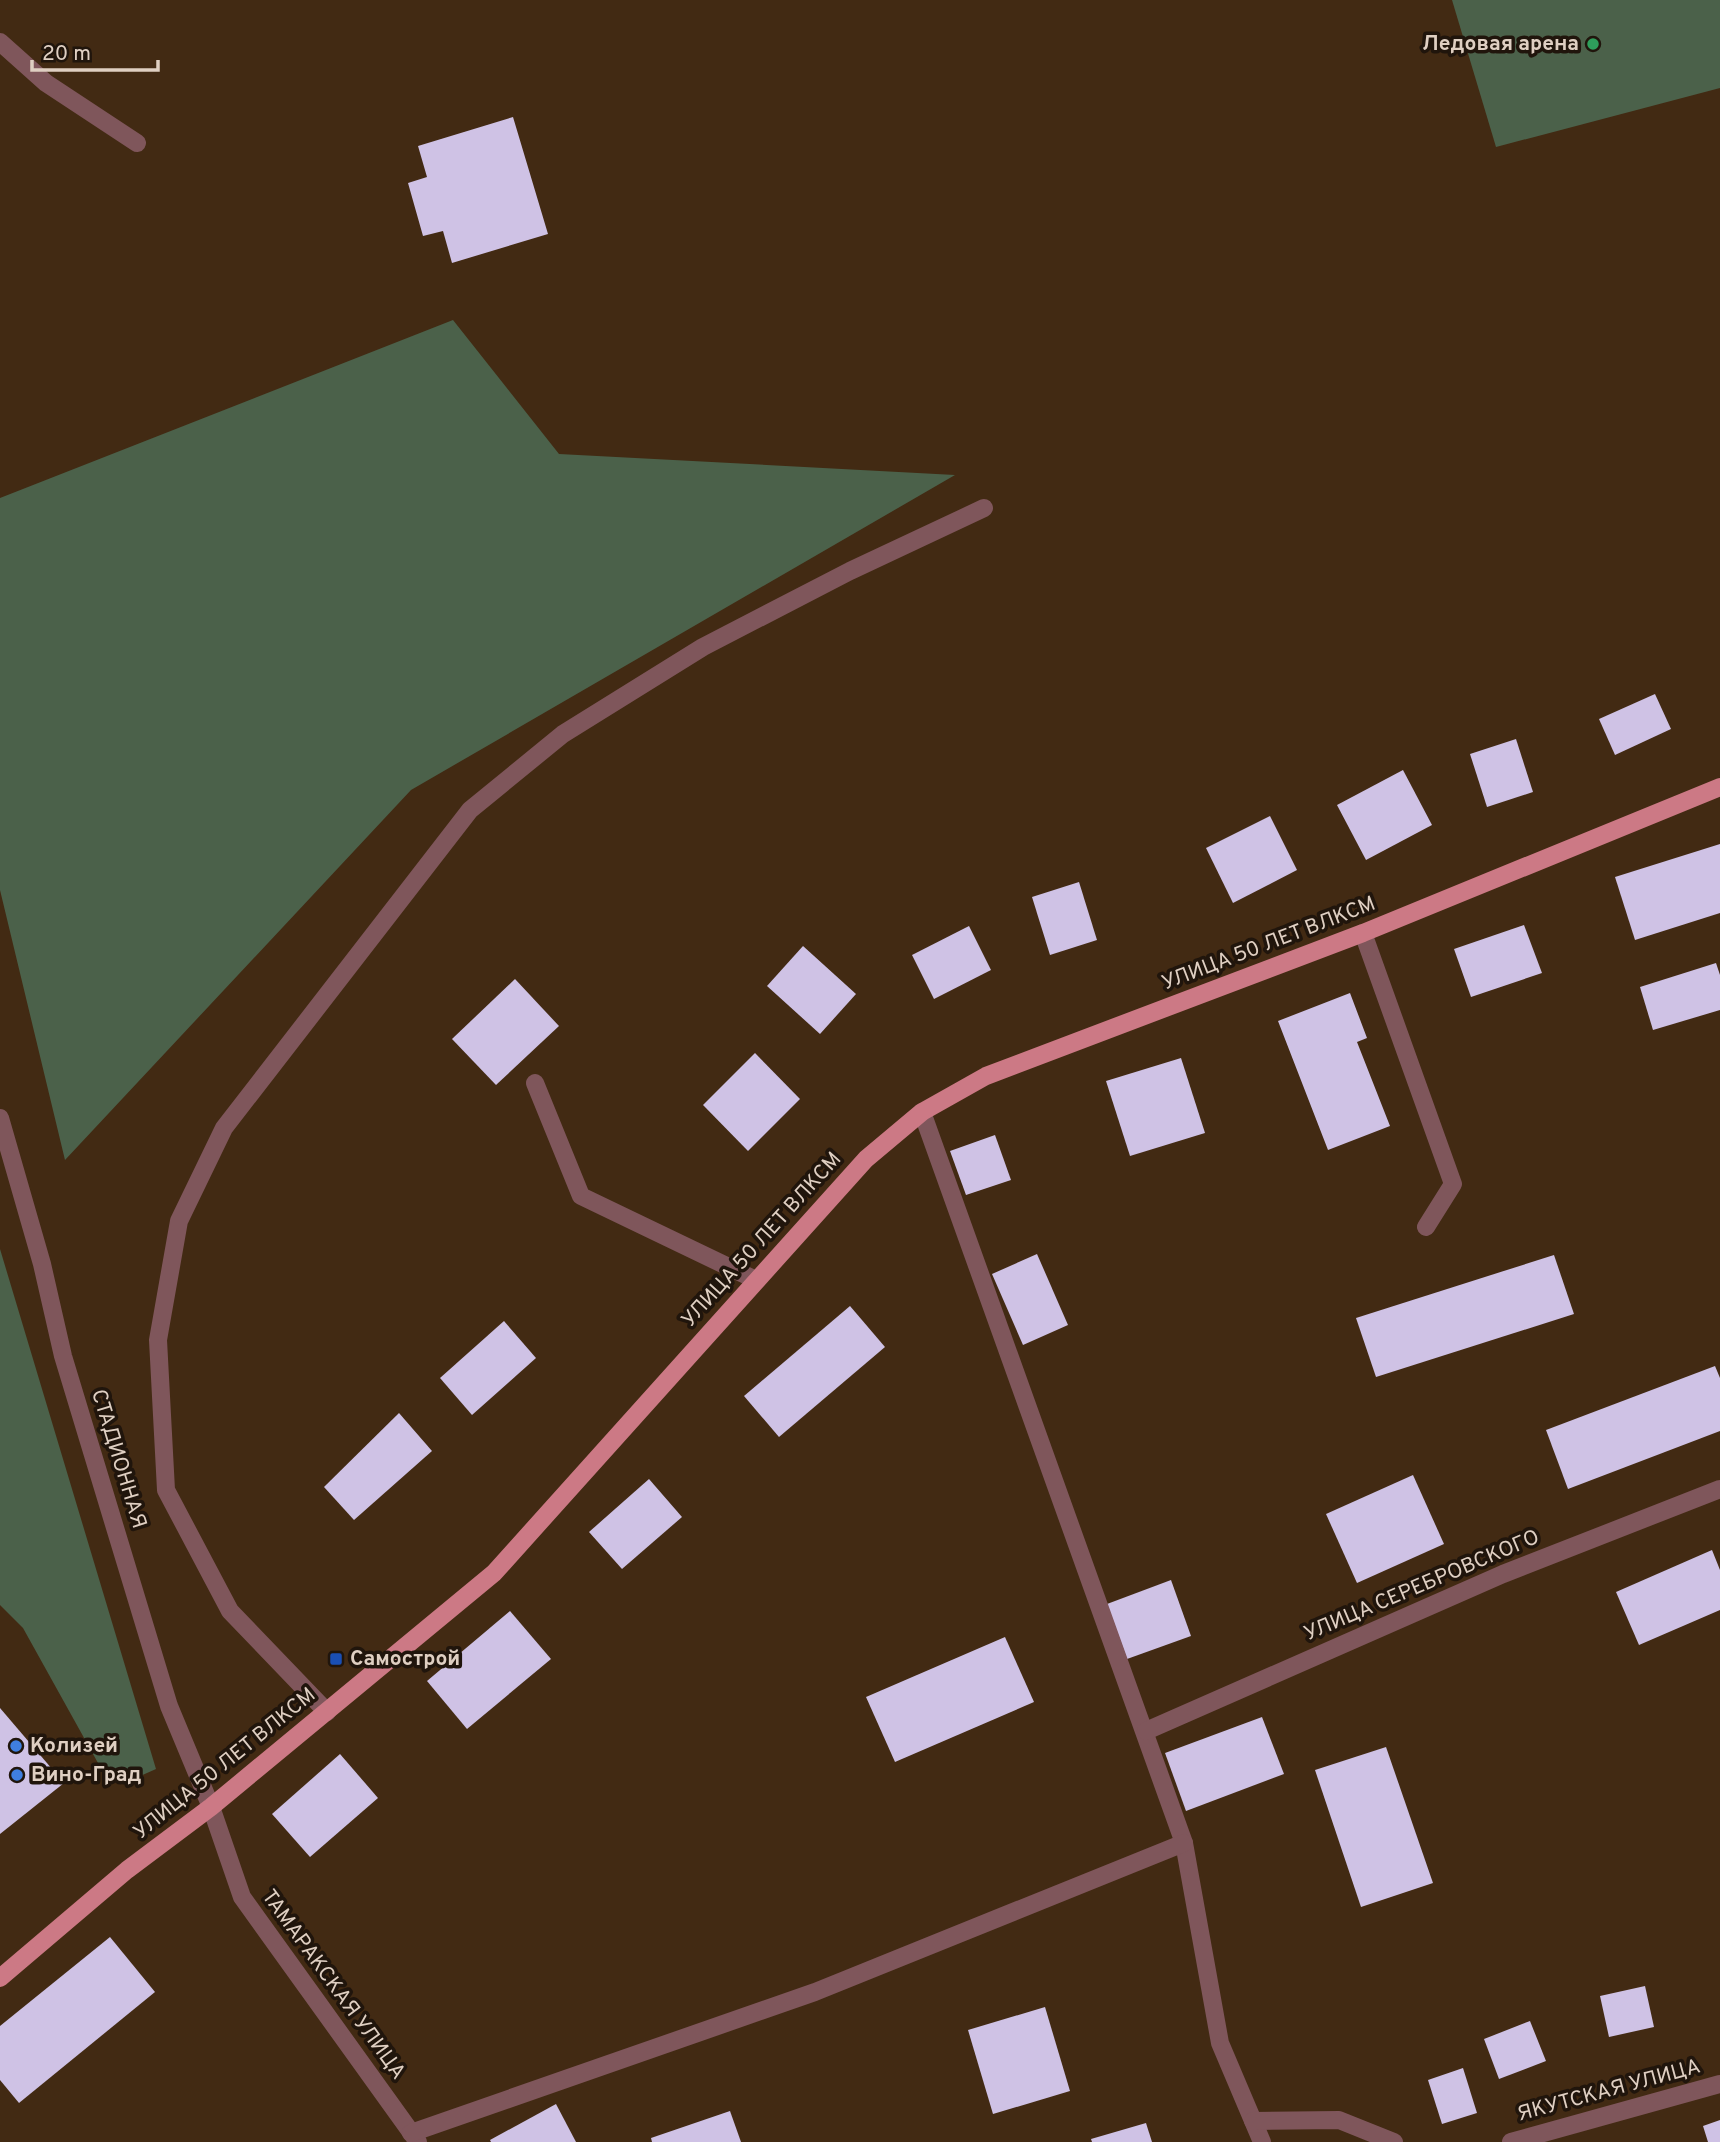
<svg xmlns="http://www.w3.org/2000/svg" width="1720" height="2142" font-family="Overpass,sans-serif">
  <rect width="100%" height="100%" fill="#422a13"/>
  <!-- green -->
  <g fill="#4b614a">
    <polygon points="1452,0 1720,0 1720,88 1496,147"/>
    <polygon points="453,320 559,454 955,475 411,790 65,1160 0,890 0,498"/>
    <polygon points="0,1249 156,1769 129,1781 103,1772 23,1628 0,1605"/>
  </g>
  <!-- building -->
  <g fill="#cfc2e5">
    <polygon points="513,117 548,234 452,263 443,231 423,236 408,183 427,177 418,146"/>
    <polygon points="1655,694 1671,729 1615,755 1599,719"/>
    <polygon points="1516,739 1533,792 1487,807 1470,754"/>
    <polygon points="1403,770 1432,825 1366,860 1337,805"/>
    <polygon points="1270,816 1297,870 1233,903 1206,848"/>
    <polygon points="1720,844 1720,913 1635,940 1615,877"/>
    <polygon points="1079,882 1097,940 1050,955 1032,897"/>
    <polygon points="1524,925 1542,973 1471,997 1454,949"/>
    <polygon points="969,926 991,970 934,999 912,955"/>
    <polygon points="803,946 856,994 820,1034 767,986"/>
    <polygon points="1716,963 1720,975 1720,1010 1653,1030 1640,987"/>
    <polygon points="515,979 559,1026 496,1085 452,1039"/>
    <polygon points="1350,993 1367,1038 1357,1042 1390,1126 1328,1150 1278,1021"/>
    <polygon points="755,1053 800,1099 748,1151 703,1105"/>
    <polygon points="1181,1058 1205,1133 1130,1156 1106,1081"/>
    <polygon points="995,1135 1011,1180 966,1195 950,1151"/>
    <polygon points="1037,1254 1068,1325 1023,1345 992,1274"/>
    <polygon points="1554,1255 1574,1314 1376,1377 1356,1318"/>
    <polygon points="850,1306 885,1347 779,1437 744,1396"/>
    <polygon points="504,1321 536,1358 472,1415 440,1378"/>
    <polygon points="1715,1366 1720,1378 1720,1431 1568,1489 1546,1430"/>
    <polygon points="399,1413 432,1451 354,1520 324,1487"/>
    <polygon points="1413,1475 1444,1544 1357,1583 1326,1514"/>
    <polygon points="649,1479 682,1517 622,1569 589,1532"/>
    <polygon points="1712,1550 1720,1570 1720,1610 1639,1645 1616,1592"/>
    <polygon points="1171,1580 1191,1636 1127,1659 1107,1604"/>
    <polygon points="510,1611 551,1659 467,1729 427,1681"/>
    <polygon points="1005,1637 1034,1702 895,1762 866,1697"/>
    <polygon points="0,1708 64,1783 0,1834"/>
    <polygon points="1262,1717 1284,1774 1186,1811 1165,1753"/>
    <polygon points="1386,1747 1433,1883 1361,1907 1315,1770"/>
    <polygon points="340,1754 378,1798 310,1857 272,1814"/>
    <polygon points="110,1937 155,1992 19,2103 0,2080 0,2026"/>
    <polygon points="1645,1986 1654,2027 1609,2037 1600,1996"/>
    <polygon points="1045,2007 1070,2091 993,2114 968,2030"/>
    <polygon points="1530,2021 1546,2061 1499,2079 1484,2039"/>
    <polygon points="1463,2068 1477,2113 1442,2124 1428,2080"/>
    <polygon points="556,2104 576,2142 491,2142 490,2140"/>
    <polygon points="730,2111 741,2142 652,2142 651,2138"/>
    <polygon points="1720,2120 1720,2142 1708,2142 1703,2126"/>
    <polygon points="1146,2123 1152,2142 1092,2142 1091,2139"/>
  </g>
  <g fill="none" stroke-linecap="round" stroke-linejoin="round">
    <!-- service -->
    <g stroke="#7f565b" stroke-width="18">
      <polyline points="0,42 46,83 137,143"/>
      <polyline points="1363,933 1453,1184 1426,1227"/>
      <polyline points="535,1083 581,1196 756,1280"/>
      <polyline points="922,1112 1184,1843 1220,2043 1262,2142"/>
      <polyline points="327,1712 230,1611 166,1490 158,1340 179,1221 224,1128 470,810 563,734 703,647 850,571 984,508"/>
    </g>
    <!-- minor -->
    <g stroke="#7f565b" stroke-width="18">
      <polyline points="0,1118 42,1264 63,1356 169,1706 211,1807 242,1897 418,2142"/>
      <polyline points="1146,1731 1503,1574 1720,1489"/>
      <polyline points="1253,2121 1339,2120 1394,2142"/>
      <polyline points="411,2133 815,1992 1184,1843"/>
      <polyline points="1511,2142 1720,2084"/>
    </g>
    <!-- primary -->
    <polyline stroke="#cc7985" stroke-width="18" points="0,1978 127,1870 211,1807 494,1573 866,1159 922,1112 986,1076 1363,933 1720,787"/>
  </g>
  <!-- markers -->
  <circle fill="#2e9e5b" stroke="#20150c" stroke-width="2.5" cx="1593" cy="44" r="7"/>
  <rect fill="#1a4fb4" stroke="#20150c" stroke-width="2.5" x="329" y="1652" width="14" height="14" rx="3.5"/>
  <g fill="#3f7fe0" stroke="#20150c" stroke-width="2.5">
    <circle cx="16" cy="1746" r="7"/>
    <circle cx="17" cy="1775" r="7"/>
  </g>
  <g text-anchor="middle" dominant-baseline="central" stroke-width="7" stroke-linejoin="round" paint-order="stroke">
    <!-- poi labels -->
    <g font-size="21" font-weight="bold" fill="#dfcfc2" stroke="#20150c" text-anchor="start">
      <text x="1579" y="44" text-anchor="end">Ледовая арена</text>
      <text x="350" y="1659">Самострой</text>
      <text x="30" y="1746">Колизей</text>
      <text x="31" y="1775">Вино-Град</text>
    </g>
    <!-- street labels -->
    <g font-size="21" fill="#dfcfc2" stroke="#20150c">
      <text transform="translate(1269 944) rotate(-21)">УЛИЦА 50 ЛЕТ ВЛКСМ</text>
      <text transform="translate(762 1240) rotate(-48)">УЛИЦА 50 ЛЕТ ВЛКСМ</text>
      <text transform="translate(118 1459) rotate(73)">СТАДИОННАЯ</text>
      <text transform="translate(1422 1586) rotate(-23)">УЛИЦА СЕРЕБРОВСКОГО</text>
      <text transform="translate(225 1764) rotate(-39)">УЛИЦА 50 ЛЕТ ВЛКСМ</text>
      <text transform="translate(333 1985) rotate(54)">ТАМАРАКСКАЯ УЛИЦА</text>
      <text transform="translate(1609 2091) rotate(-15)">ЯКУТСКАЯ УЛИЦА</text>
    </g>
  </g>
  <!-- scale -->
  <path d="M32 60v10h126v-10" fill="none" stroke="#dfcfc2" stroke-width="3.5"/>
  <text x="42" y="60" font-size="21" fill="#dfcfc2" stroke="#20150c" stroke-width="5" paint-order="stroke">20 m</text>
</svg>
